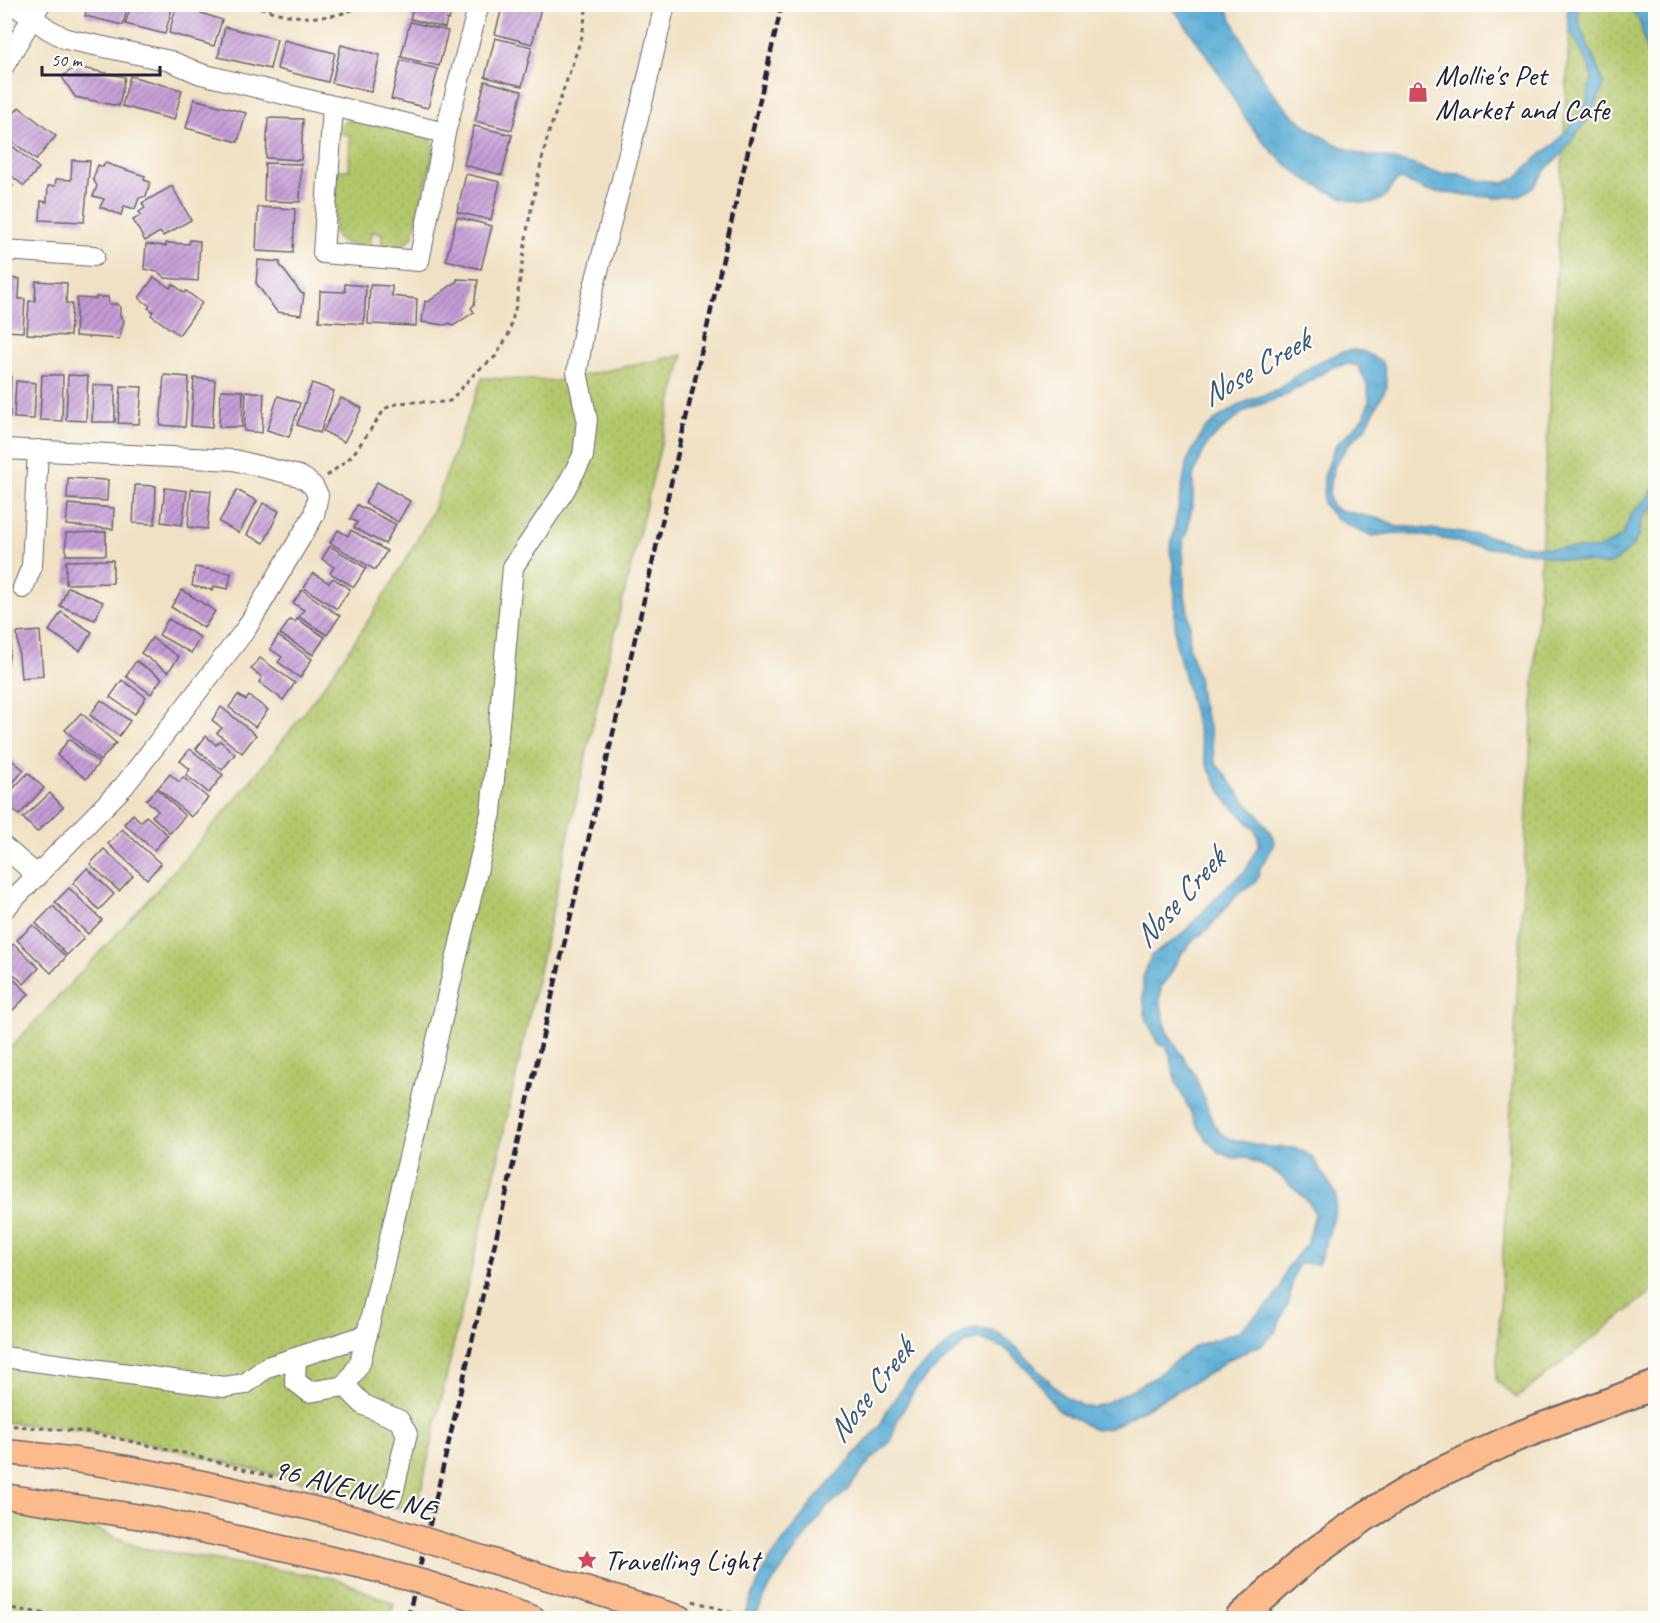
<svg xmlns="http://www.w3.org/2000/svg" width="1660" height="1623" font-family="Caveat,sans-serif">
  <defs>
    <pattern id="park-dots" width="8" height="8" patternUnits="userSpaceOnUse" patternTransform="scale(1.5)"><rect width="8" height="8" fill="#b2c76b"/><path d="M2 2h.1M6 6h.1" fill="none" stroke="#99ab5e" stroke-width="1.8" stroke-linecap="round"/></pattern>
    <pattern id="water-ripples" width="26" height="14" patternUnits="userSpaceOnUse" patternTransform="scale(1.5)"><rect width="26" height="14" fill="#59acd5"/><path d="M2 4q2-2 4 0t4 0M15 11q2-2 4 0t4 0" fill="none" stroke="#498cae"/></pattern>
    <pattern id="building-hatch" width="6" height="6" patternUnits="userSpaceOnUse" patternTransform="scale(1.5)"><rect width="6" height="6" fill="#c59bd6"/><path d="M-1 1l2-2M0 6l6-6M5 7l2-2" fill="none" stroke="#a07eaf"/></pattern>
  </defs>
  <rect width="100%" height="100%" fill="#fdfcf7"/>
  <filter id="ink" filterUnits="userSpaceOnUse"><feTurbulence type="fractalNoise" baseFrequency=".0167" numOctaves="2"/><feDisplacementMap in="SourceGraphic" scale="12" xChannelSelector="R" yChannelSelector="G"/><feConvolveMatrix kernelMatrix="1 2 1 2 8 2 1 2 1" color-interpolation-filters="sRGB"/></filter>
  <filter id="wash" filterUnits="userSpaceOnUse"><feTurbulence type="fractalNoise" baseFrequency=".008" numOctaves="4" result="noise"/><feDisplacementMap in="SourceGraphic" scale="24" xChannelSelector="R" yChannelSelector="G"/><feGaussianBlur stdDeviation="1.35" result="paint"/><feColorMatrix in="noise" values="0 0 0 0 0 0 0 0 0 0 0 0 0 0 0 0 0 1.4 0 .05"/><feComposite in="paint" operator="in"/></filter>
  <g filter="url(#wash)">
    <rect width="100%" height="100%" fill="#f1e1c4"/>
    <!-- park -->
    <g fill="url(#park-dots)" stroke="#6a7453" stroke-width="1.5">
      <polygon points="1571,5 1655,5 1655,1289 1517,1398 1496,1381"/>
      <path d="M354,119L427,136L433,142L434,151L413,236L403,246L382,247V233L372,232L371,246C356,245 339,247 334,232L336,170H349L350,135L337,133C341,124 344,121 354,119Z"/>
      <path d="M683,355L600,692L495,1172L459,1320L416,1513L332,1489L139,1441L89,1431L5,1422L4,1041L11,1047C166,882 325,716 431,514C438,499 443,482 449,467C460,437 471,408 482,378L556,381Z"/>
      <polygon points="5,1511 71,1518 141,1548 337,1579 394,1604 390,1618 5,1618"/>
    </g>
    <!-- water -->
    <g fill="url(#water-ripples)" stroke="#3e6788" stroke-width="1.5">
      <path d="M1171,5H1225C1256,68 1275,119 1345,148C1357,153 1366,158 1379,156L1415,165L1428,171L1441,173L1461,174L1482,181L1505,183L1517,177L1535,159L1555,144L1578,117L1586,104L1592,77L1589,66L1569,28L1567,14L1570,5H1578L1579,24L1598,68L1603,83L1602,91L1589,117L1576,135L1559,157L1546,169L1534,187L1519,196L1497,198L1427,191L1400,179C1390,183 1389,197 1378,201C1366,206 1349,200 1337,195C1298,180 1268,152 1244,116C1236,104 1229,90 1221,77C1205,52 1188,29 1171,5Z"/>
      <path d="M1629,5H1645C1658,21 1656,40 1655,60L1647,54L1640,22Z"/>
      <path d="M1354,350L1364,352L1381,361L1384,367L1387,386L1366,427L1348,445L1335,465L1330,482L1329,495L1331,504L1338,510L1384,520L1396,527H1413L1487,536L1523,545L1549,548L1597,549L1617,540L1624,533L1630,515L1644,502L1655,487L1656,505L1642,519L1639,535L1633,546L1613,563L1605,565L1548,557L1536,553L1471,546L1454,541L1412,534L1394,533L1372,536L1336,519L1323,504L1324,477L1335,446L1355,427L1365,415L1369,401L1368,387L1358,366L1350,364L1333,367L1282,397L1256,406L1242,413L1208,442L1193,475V500L1187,533L1183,540L1184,587L1190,626L1189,648L1198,676L1201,702L1210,730L1215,762L1248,805L1259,816L1272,835L1274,842L1271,851L1260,867L1259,874L1255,883L1237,895L1208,929L1195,939L1180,955L1170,975L1161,986L1160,1001L1167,1032L1195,1075L1213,1123L1221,1134L1231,1139L1268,1147L1295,1148L1303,1151L1313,1158L1336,1194C1339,1209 1325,1244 1320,1259L1318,1264L1299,1263L1293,1277L1289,1303L1285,1308L1276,1331L1261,1345L1227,1360L1213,1371L1110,1428L1095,1430L1058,1410L1031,1373L1006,1349L984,1340H975L964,1344L929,1374L915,1389L897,1421L891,1441L870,1461L845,1493L826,1508L772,1583L754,1618H743L764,1568L782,1543L817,1497L880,1426L888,1409L906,1382L955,1338L967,1331L977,1329L991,1331L1002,1336L1017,1348L1064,1396L1082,1406L1093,1407L1104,1404L1152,1379L1195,1346L1238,1332L1272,1301L1281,1288L1286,1269L1308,1242L1315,1214L1308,1201L1277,1173L1245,1157L1234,1158L1220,1153L1209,1142L1198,1127L1175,1080L1170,1054L1166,1047L1158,1044L1146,1019L1143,996V978L1151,956L1180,936L1229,884L1246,870L1259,844L1258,836L1254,829L1226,800L1207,766L1175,640V593L1173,582L1174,568L1170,551L1187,461L1203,431L1218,418L1247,401L1277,390L1291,379L1319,362L1342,352Z"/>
    </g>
    <g id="blocks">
      <!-- building -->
      <g fill="url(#building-hatch)">
        <polygon points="88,4 128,4 123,25 85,16"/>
        <polygon points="177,4 200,5 198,12 222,20 214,46 169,33"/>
        <polygon points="414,4 454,4 449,20 447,19 445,28 410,19"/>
        <polygon points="503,4 542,4 532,44 495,34"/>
        <polygon points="131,5 173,5 165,34 125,24"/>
        <polygon points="410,22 448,31 439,66 401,57"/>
        <polygon points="225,27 277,39 270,69 218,57"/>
        <polygon points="495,38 532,47 522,86 485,77"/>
        <polygon points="284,40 335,53 328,82 277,69"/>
        <polygon points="341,45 380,55 371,92 332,83"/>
        <polygon points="401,60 438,69 428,108 391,99"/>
        <polygon points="79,64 82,68 125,77 119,106 75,97 62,77"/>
        <polygon points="130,76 182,90 174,120 122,106"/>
        <polygon points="485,81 522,91 512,130 475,121"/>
        <polygon points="194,99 246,113 238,142 186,128"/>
        <polygon points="19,107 56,136 36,160 4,135 4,126"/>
        <polygon points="268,118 303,119 301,160 266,158"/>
        <polygon points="474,126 512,135 502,175 464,165"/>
        <polygon points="4,139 39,168 24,186 4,170"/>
        <polygon points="72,160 90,161 84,222 40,220 41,201 47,202 48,186 55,186 56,179 71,180"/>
        <polygon points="105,163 145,176 144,180 150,182 146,196 139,198 135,209 124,206 121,215 100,207 104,199 93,196 97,186 93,179 98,165 103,167"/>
        <polygon points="265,163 301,164 300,202 264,201"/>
        <polygon points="466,174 500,182 491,220 457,212"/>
        <polygon points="4,179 13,186 4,196"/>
        <polygon points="172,186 191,220 163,236 160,232 145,241 133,220 141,215 139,212 145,208 142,203"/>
        <polygon points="258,207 295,209 293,253 256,251"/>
        <polygon points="457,217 492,226 481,269 446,260"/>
        <polygon points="190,240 200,241 198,281 165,278 158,272 144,269 146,244 166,246 166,243 189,244"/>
        <polygon points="258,260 280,262 280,265 301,293 304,294 301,315 277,312 256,283"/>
        <polygon points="154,277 170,288 173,284 184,293 186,291 202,303 179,335 151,315 153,311 148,308 150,306 139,298"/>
        <polygon points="4,278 20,279 19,299 25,299 23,332 4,331"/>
        <polygon points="457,279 478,280 474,305 471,308 474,312 453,326 450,323 445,325 422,322 425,301 428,302 457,281"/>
        <polygon points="36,281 67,283 66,303 72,304 70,336 27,334 29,301 35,301"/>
        <polygon points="345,284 366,286 364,324 319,321 320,291 345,292"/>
        <polygon points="370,285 392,286 392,296 417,299 416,326 368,324"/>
        <polygon points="96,297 108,297 109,304 117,304 120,307 120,315 124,321 119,339 75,336 77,298 96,299"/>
        <polygon points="5,373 11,373 10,417 5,417"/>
        <polygon points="42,375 63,375 62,421 40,420"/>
        <polygon points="68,375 88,376 86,421 66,420"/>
        <polygon points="164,375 189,377 185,427 160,425"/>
        <polygon points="194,378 215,380 212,428 191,426"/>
        <polygon points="16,381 36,383 34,419 14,418"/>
        <polygon points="312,383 334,391 320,433 297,425"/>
        <polygon points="93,385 115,385 115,422 92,422"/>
        <polygon points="121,386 142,387 139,424 118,423"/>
        <polygon points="221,390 243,391 242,427 219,427"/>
        <polygon points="246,391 264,393 262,433 244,431"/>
        <polygon points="278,396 300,403 289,437 267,430"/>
        <polygon points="341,398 362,408 344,442 323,431"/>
        <polygon points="68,478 108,480 107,501 67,499"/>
        <polygon points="377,482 410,501 398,522 365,503"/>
        <polygon points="135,485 156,486 155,524 133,523"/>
        <polygon points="165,488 187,491 182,525 161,522"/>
        <polygon points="191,489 211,491 207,529 188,527"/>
        <polygon points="237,490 257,501 239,533 219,522"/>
        <polygon points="263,503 279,511 264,543 247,535"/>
        <polygon points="68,504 114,508 113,529 66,525"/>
        <polygon points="357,505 396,524 385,544 354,528 357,522 350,519"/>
        <polygon points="338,530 348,536 351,530 387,551 375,570 330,543"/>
        <polygon points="106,532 106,555 66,555 66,533"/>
        <polygon points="330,546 366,568 354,587 330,573 334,567 322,559"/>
        <polygon points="113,560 113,583 66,584 66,561"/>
        <polygon points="195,567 231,573 228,589 213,586 213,590 192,586"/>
        <polygon points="313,573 329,583 333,578 350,589 337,609 304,588"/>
        <polygon points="68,587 103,602 95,620 60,606"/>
        <polygon points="182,590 215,611 204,628 171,607"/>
        <polygon points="302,590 340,616 327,635 299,617 304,610 293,603"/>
        <polygon points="61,612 92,632 80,651 49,631"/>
        <polygon points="168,619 200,637 191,653 159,635"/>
        <polygon points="297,619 325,637 313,655 280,634 290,620 295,622"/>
        <polygon points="5,630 13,632 6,676 5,676"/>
        <polygon points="40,631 43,676 21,678 17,633"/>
        <polygon points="278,636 312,659 300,678 278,662 282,657 270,649"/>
        <polygon points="152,638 179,657 168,672 141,653"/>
        <polygon points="260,658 295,683 283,700 259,682 262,677 251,669"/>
        <polygon points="136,661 162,678 151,694 126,676"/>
        <polygon points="122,680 146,697 135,714 110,697"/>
        <polygon points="238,695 246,700 249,696 268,710 255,727 229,707"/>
        <polygon points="101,700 130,721 119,736 90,715"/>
        <polygon points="221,707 256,735 242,753 217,733 222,728 212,720"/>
        <polygon points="81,713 116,743 100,761 65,730"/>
        <polygon points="206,736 216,745 220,741 235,754 222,770 196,749"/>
        <polygon points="69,739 99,763 86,779 57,755"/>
        <polygon points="4,741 11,747 4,754"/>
        <polygon points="190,749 223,775 209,793 186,775 190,769 180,761"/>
        <polygon points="9,758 24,770 4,793 4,763"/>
        <polygon points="28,773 44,788 19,815 4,801 4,798"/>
        <polygon points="170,774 179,782 183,777 208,798 191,817 158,788"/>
        <polygon points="157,789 185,816 170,833 152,816 158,811 146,800"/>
        <polygon points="50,793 63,807 37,832 23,818"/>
        <polygon points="133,814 141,822 146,816 168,835 154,850 124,824"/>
        <polygon points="122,829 161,864 147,879 108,844"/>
        <polygon points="104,849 133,876 119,891 90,864"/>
        <polygon points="87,868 114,894 99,910 73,883"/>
        <polygon points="69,888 102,920 88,934 55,902"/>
        <polygon points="53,906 84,938 67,955 36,923"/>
        <polygon points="33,925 66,957 51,973 17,940"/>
        <polygon points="14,944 39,968 24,984 4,965 4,954"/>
        <polygon points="4,970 29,994 13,1010 4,1001"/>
        <polygon points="4,1007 11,1013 4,1020"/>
      </g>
    </g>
  </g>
  <g filter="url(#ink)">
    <use href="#blocks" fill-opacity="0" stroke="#6a656b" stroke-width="1.5"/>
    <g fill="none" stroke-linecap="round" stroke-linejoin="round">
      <!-- minor casing -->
      <g stroke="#6a656b" stroke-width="22">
        <g id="minor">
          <polyline points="13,4 48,29 66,39 170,61 201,74 445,133 419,261 323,253 333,107"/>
          <polyline points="4,66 40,4"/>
          <polyline points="445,133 479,4"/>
          <polyline points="4,250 94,256"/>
          <polyline points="4,449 234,460 299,476 306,480 313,486 318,495 314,515 246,629 124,786 4,909"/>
          <polyline points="23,588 32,566 38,450"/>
          <polyline points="4,847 38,876"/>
          <polyline points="4,1357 224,1387 245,1384 267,1367 367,1335"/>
          <polyline points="296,1358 295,1381 309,1392 345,1386 360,1363 491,813 513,567 564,491 583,456 587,419 577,372 586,317 643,99 665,4"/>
          <polyline points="345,1386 364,1405 399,1420 407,1434 392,1497"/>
        </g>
      </g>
      <!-- major casing -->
      <g stroke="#6a656b" stroke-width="27">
        <g id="major">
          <path d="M4,1452C128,1462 249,1493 368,1522"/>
          <polyline points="4,1496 148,1518 358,1565"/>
          <polyline points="482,1558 681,1618"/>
          <polyline points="473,1598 533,1618"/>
        </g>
      </g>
      <!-- highway casing -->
      <g stroke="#6a656b" stroke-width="32">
        <polyline id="highway" points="1240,1618 1308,1557 1366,1516 1434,1475 1516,1437 1656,1385"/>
      </g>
      <!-- path -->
      <g stroke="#6a656b" stroke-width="3" stroke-dasharray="4.5 4.5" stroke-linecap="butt">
        <path d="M252,4C286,19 331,24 364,4"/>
        <path d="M327,476L352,456L385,409C403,397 429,405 450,401L476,372L495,357L508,336L516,306L528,225L539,172L548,135L582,36L587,4"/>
        <polyline points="4,1425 88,1432 188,1454 276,1478"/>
        <polyline points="693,1601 751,1618"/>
        <polyline points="4,1607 71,1618"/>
      </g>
      <!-- minor -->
      <use href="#minor" stroke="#fff" stroke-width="20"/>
      <!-- major -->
      <use href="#major" stroke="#fbbb8c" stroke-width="24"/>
      <!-- highway -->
      <use href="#highway" stroke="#fbbb8c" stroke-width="28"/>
      <!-- rail -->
      <polyline stroke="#22223b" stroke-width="4.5" stroke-dasharray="9 4.5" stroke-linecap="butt" points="408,1618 782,4"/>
      <!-- major-bridge casing -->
      <g stroke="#6a656b" stroke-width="27" stroke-linecap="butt">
        <g id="major-bridge">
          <polyline points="368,1522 482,1558"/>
          <polyline points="358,1565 422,1582 473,1598"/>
        </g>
      </g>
      <!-- major-bridge -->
      <use href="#major-bridge" stroke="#fbbb8c" stroke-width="24"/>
    </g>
  </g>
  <!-- icons -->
  <defs>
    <g id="shop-bare" transform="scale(1.62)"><path d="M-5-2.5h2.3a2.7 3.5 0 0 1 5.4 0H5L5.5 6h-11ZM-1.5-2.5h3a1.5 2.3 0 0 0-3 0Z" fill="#d1495b" stroke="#fdfcf7" stroke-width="2.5" paint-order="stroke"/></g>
    <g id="sight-bare" transform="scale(1.62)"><path d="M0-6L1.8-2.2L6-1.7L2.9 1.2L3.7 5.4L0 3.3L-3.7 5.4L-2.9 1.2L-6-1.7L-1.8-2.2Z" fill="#d1495b" stroke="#fdfcf7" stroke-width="2.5" paint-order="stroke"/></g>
  </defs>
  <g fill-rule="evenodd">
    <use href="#shop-bare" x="1418" y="92"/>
    <use href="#sight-bare" x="587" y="1560"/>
  </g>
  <g text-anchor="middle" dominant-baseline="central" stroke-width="4.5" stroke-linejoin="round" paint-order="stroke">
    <!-- poi labels -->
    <g font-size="30" fill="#22223b" stroke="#fdfcf7" text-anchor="start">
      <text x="1435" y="75">Mollie's Pet<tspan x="1435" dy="34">Market and Cafe</tspan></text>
      <text x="604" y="1560">Travelling Light</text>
    </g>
    <!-- street labels -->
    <g font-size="30" fill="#22223b" stroke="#fdfcf7">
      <text transform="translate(354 1489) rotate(15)">96 AVENUE NE</text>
    </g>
    <!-- water labels -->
    <g font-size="32" font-style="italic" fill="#385979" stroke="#fdfcf7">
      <text transform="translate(1255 368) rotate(-30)">Nose Creek</text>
      <text transform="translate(1179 898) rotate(-48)">Nose Creek</text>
      <text transform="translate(870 1391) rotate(-52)">Nose Creek</text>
    </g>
  </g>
  <!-- margin -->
  <rect width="1660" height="1623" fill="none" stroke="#fdfcf7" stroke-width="24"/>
  <!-- scale -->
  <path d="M42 66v9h118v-9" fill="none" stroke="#22223b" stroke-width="3"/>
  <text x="51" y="66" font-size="18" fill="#22223b" stroke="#fdfcf7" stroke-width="4.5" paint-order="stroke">50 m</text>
</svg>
